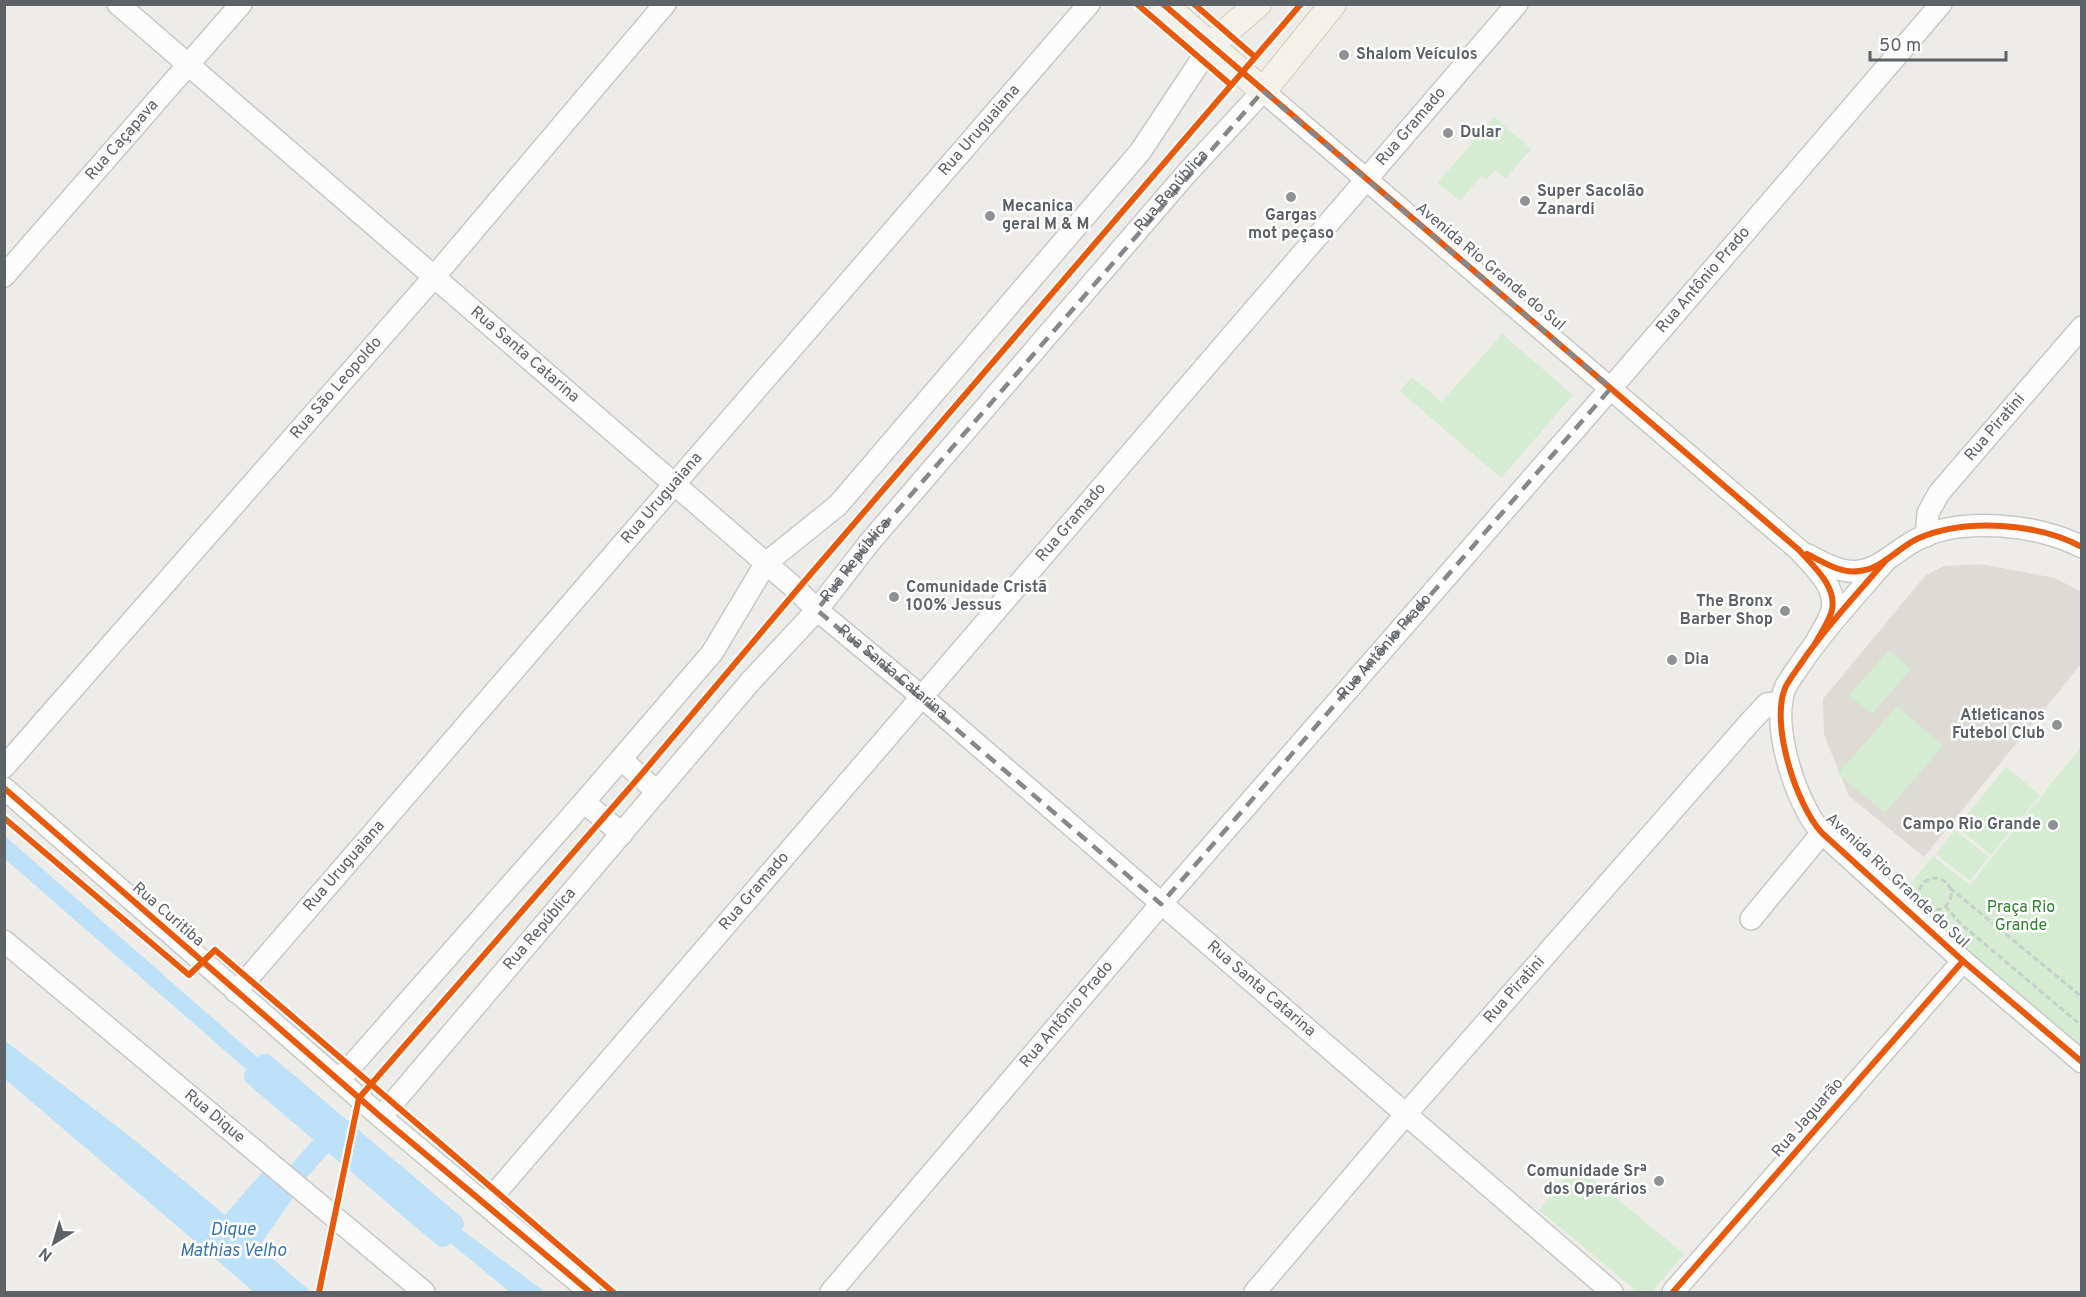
<svg xmlns="http://www.w3.org/2000/svg" width="2086" height="1297" font-family="Overpass,sans-serif">
  <rect width="100%" height="100%" fill="#edece8"/>
  <!-- education -->
  <polygon fill="#dedbd6" points="1980,564 2055,578 2081,592 2081,664 1924,857 1849,796 1824,735 1823,699 1925,576 1944,566"/>
  <!-- green -->
  <g fill="#d5ebd2">
    <polygon points="1494,117 1531,149 1506,178 1495,170 1486,180 1481,176 1460,201 1438,183"/>
    <polygon points="1502,334 1573,395 1501,478 1400,391 1412,377 1442,402"/>
    <polygon points="1889,650 1911,669 1872,714 1849,695"/>
    <polygon points="1897,706 1943,746 1885,813 1838,774"/>
    <polygon points="2081,747 2081,1051 1902,894 1933,856 1970,885"/>
    <polygon points="2006,767 2040,795 1991,855 1957,827"/>
    <polygon points="1955,830 1989,857 1970,881 1936,854"/>
    <polygon points="1576,1165 1684,1254 1652,1292 1638,1292 1539,1210"/>
  </g>
  <!-- water -->
  <g fill="#bce1f8">
    <polygon points="5,836 265,1064 254,1076 5,859"/>
    <polygon points="4,1040 132,1138 225,1215 265,1169 296,1193 259,1247 311,1292 254,1292 5,1079"/>
    <polygon points="454,1224 545,1292 510,1292 443,1237"/>
  </g>
  <g fill="none" stroke-linecap="round" stroke-linejoin="round">
    <!-- stream -->
    <polyline stroke="#bce1f8" stroke-width="5" points="256,1066 334,1132 451,1235"/>
    <!-- canal -->
    <g stroke="#bce1f8" stroke-width="20">
      <polygon points="265,1064 454,1224 443,1237 254,1076"/>
      <polyline points="280,1192 334,1132"/>
    </g>
    <!-- minor casing -->
    <g stroke="#c9c9c8" stroke-width="24">
      <g id="minor">
        <path id="s1" d="M118,4L797,590L817,610L921,696L1612,1292"/>
        <path id="s2" d="M4,276L241,4"/>
        <path id="s3" d="M1926,536L1928,513L1939,493L2082,327"/>
        <path d="M1808,555C1823,563 1842,574 1860,571C1881,568 1897,550 1916,540C1959,516 2039,524 2082,547"/>
        <path d="M1886,560C1858,593 1828,624 1804,659C1798,668 1791,677 1786,686C1769,721 1796,805 1822,833L1963,961L2082,1062"/>
        <polyline points="621,759 657,792"/>
        <path id="s4" d="M4,767L434,277L665,4"/>
        <polyline points="4,788 381,1117 590,1292"/>
        <polyline points="584,802 622,834"/>
        <polyline points="1751,919 1822,833"/>
        <path id="s5" d="M4,941L424,1292"/>
        <path id="s6" d="M236,992L1089,4"/>
        <polyline points="339,1080 584,802 712,653 766,563 838,505 1140,152 1211,45"/>
        <path id="s7" d="M381,1117L750,682L817,610L869,543L1186,174L1263,91L1799,550C1813,566 1837,586 1832,610C1829,622 1820,634 1815,644"/>
        <path id="s8" d="M486,1204L1517,4"/>
        <path id="s9" d="M831,1292L1161,904L1611,388L1941,4"/>
        <path id="s10" d="M1255,1292L1406,1114L1751,721L1767,704L1782,702"/>
        <polyline points="1673,1292 1963,961"/>
      </g>
    </g>
    <!-- major casing -->
    <g stroke="#d7ccb4" stroke-width="28">
      <g id="major">
        <polyline points="1163,4 1263,91 1333,4"/>
        <polyline points="1211,45 1258,4"/>
      </g>
    </g>
    <!-- path -->
    <g stroke="#c9cfcb" stroke-width="3" stroke-dasharray="6 3" stroke-linecap="butt">
      <circle cx="1935" cy="894" r="16"/>
      <polyline points="1950,888 2082,997"/>
      <polyline points="1945,906 1961,924 2082,1026"/>
    </g>
    <!-- minor -->
    <use href="#minor" stroke="#fcfcfc" stroke-width="21"/>
    <!-- major -->
    <use href="#major" stroke="#f3f1e9" stroke-width="26"/>
    <!-- cycleway casing -->
    <g stroke="#fff" stroke-width="10">
      <g id="cycleway">
        <polyline points="1137,4 1231,85"/>
        <path d="M1163,4L1799,550C1813,566 1837,586 1832,610C1829,622 1820,634 1815,644"/>
        <polyline points="1194,4 1255,57"/>
        <path d="M1807,554C1823,562 1841,574 1859,571C1883,569 1898,547 1919,538C1967,518 2037,523 2082,547"/>
        <path d="M1886,560C1858,593 1828,624 1804,659C1798,668 1791,677 1786,686C1769,721 1796,805 1822,833L1963,961L2082,1062"/>
        <polyline points="4,788 381,1117 590,1292"/>
        <polyline points="4,818 189,975 215,950 613,1292"/>
        <polyline points="319,1292 359,1098 640,776 797,590 1301,4"/>
        <polyline points="1673,1292 1963,961"/>
      </g>
    </g>
    <!-- cycleway -->
    <use href="#cycleway" stroke="#e8590c" stroke-width="6"/>
  </g>
  <!-- marked area -->
  <path fill="none" stroke="#85888b" stroke-width="4.5" stroke-dasharray="12 8" stroke-linejoin="round" d="M1263,91L1611,388L1161,904L817,610L869,543Z"/>
  <!-- markers -->
  <g fill="#8f9294" stroke="#fff" stroke-width="2">
    <circle cx="1344" cy="55" r="6"/>
    <circle cx="1448" cy="133" r="6"/>
    <circle cx="1291" cy="197" r="6"/>
    <circle cx="1525" cy="201" r="6"/>
    <circle cx="990" cy="216" r="6"/>
    <circle cx="894" cy="597" r="6"/>
    <circle cx="1785" cy="611" r="6"/>
    <circle cx="1672" cy="660" r="6"/>
    <circle cx="2057" cy="725" r="6"/>
    <circle cx="2053" cy="825" r="6"/>
    <circle cx="1659" cy="1181" r="6"/>
  </g>
  <g text-anchor="middle" dominant-baseline="central" stroke-width="5" stroke-linejoin="round" paint-order="stroke">
    <!-- poi labels -->
    <g font-size="16" font-weight="bold" fill="#5d6267" stroke="#fff" text-anchor="start">
      <text x="1356" y="55">Shalom Veículos</text>
      <text x="1460" y="133">Dular</text>
      <text x="1537" y="192">Super Sacolão<tspan x="1537" dy="18">Zanardi</tspan></text>
      <text x="1002" y="207">Mecanica<tspan x="1002" dy="18">geral M &amp; M</tspan></text>
      <text x="1291" y="216" text-anchor="middle">Gargas<tspan x="1291" dy="18">mot peçaso</tspan></text>
      <text x="906" y="588">Comunidade Cristã<tspan x="906" dy="18">100% Jessus</tspan></text>
      <text x="1773" y="602" text-anchor="end">The Bronx<tspan x="1773" dy="18">Barber Shop</tspan></text>
      <text x="1684" y="660">Dia</text>
      <text x="2045" y="716" text-anchor="end">Atleticanos<tspan x="2045" dy="18">Futebol Club</tspan></text>
      <text x="2041" y="825" text-anchor="end">Campo Rio Grande</text>
      <text x="1647" y="1172" text-anchor="end">Comunidade Srª<tspan x="1647" dy="18">dos Operários</tspan></text>
    </g>
    <!-- street labels -->
    <g font-size="16" fill="#5d6267" stroke="#fff">
      <text stroke="none"><textPath href="#s8" startOffset="1420">Rua Gramado</textPath></text>
      <text stroke="none"><textPath href="#s6" startOffset="1138">Rua Uruguaiana</textPath></text>
      <text stroke="none"><textPath href="#s2" startOffset="180">Rua Caçapava</textPath></text>
      <text stroke="none"><textPath href="#s7" startOffset="1218">Rua República</textPath></text>
      <text transform="translate(1490 267) rotate(40)">Avenida Rio Grande do Sul</text>
      <text stroke="none"><textPath href="#s9" startOffset="1336">Rua Antônio Prado</textPath></text>
      <text stroke="none"><textPath href="#s1" startOffset="537">Rua Santa Catarina</textPath></text>
      <text stroke="none"><textPath href="#s4" startOffset="504">Rua São Leopoldo</textPath></text>
      <text stroke="none"><textPath href="#s3" startOffset="132">Rua Piratini</textPath></text>
      <text stroke="none"><textPath href="#s6" startOffset="652">Rua Uruguaiana</textPath></text>
      <text stroke="none"><textPath href="#s8" startOffset="898">Rua Gramado</textPath></text>
      <text stroke="none"><textPath href="#s7" startOffset="732">Rua República</textPath></text>
      <text stroke="none"><textPath href="#s9" startOffset="850">Rua Antônio Prado</textPath></text>
      <text stroke="none"><textPath href="#s1" startOffset="1023">Rua Santa Catarina</textPath></text>
      <text stroke="none"><textPath href="#s6" startOffset="166">Rua Uruguaiana</textPath></text>
      <text transform="translate(1897 881) rotate(43)">Avenida Rio Grande do Sul</text>
      <text stroke="none"><textPath href="#s8" startOffset="412">Rua Gramado</textPath></text>
      <text transform="translate(168 915) rotate(41)">Rua Curitiba</text>
      <text stroke="none"><textPath href="#s7" startOffset="246">Rua República</textPath></text>
      <text stroke="none"><textPath href="#s1" startOffset="1509">Rua Santa Catarina</textPath></text>
      <text stroke="none"><textPath href="#s10" startOffset="398">Rua Piratini</textPath></text>
      <text stroke="none"><textPath href="#s9" startOffset="364">Rua Antônio Prado</textPath></text>
      <text stroke="none"><textPath href="#s5" startOffset="274">Rua Dique</textPath></text>
      <text transform="translate(1808 1118) rotate(-49)">Rua Jaguarão</text>
    </g>
    <!-- park labels -->
    <g font-size="16" fill="#2e842f" stroke="#fff">
      <text x="2021" y="908">Praça Rio<tspan x="2021" dy="18">Grande</tspan></text>
    </g>
    <!-- water labels -->
    <g font-size="18" font-style="italic" fill="#3877b1" stroke="#fff">
      <text x="233" y="1230">Dique<tspan x="233" dy="21">Mathias Velho</tspan></text>
    </g>
  </g>
  <!-- border -->
  <rect width="2086" height="1297" fill="none" stroke="#5d6267" stroke-width="12"/>
  <!-- north arrow -->
  <g transform="translate(54 1243) rotate(217)" stroke="#ffffff" stroke-width="4.5" paint-order="stroke">
  <path d="M0-4.5L10 22L0 15L-10 22Z" fill="#5d6267"/>
  <text y="-9" font-size="16" font-weight="bold" text-anchor="middle" fill="#5d6267">N</text>
  </g>
  <!-- scale -->
  <path d="M1870 51v9h136v-9" fill="none" stroke="#5d6267" stroke-width="3"/>
  <text x="1879" y="51" font-size="18" fill="#5d6267" stroke="#ffffff" stroke-width="4.5" paint-order="stroke">50 m</text>
</svg>
